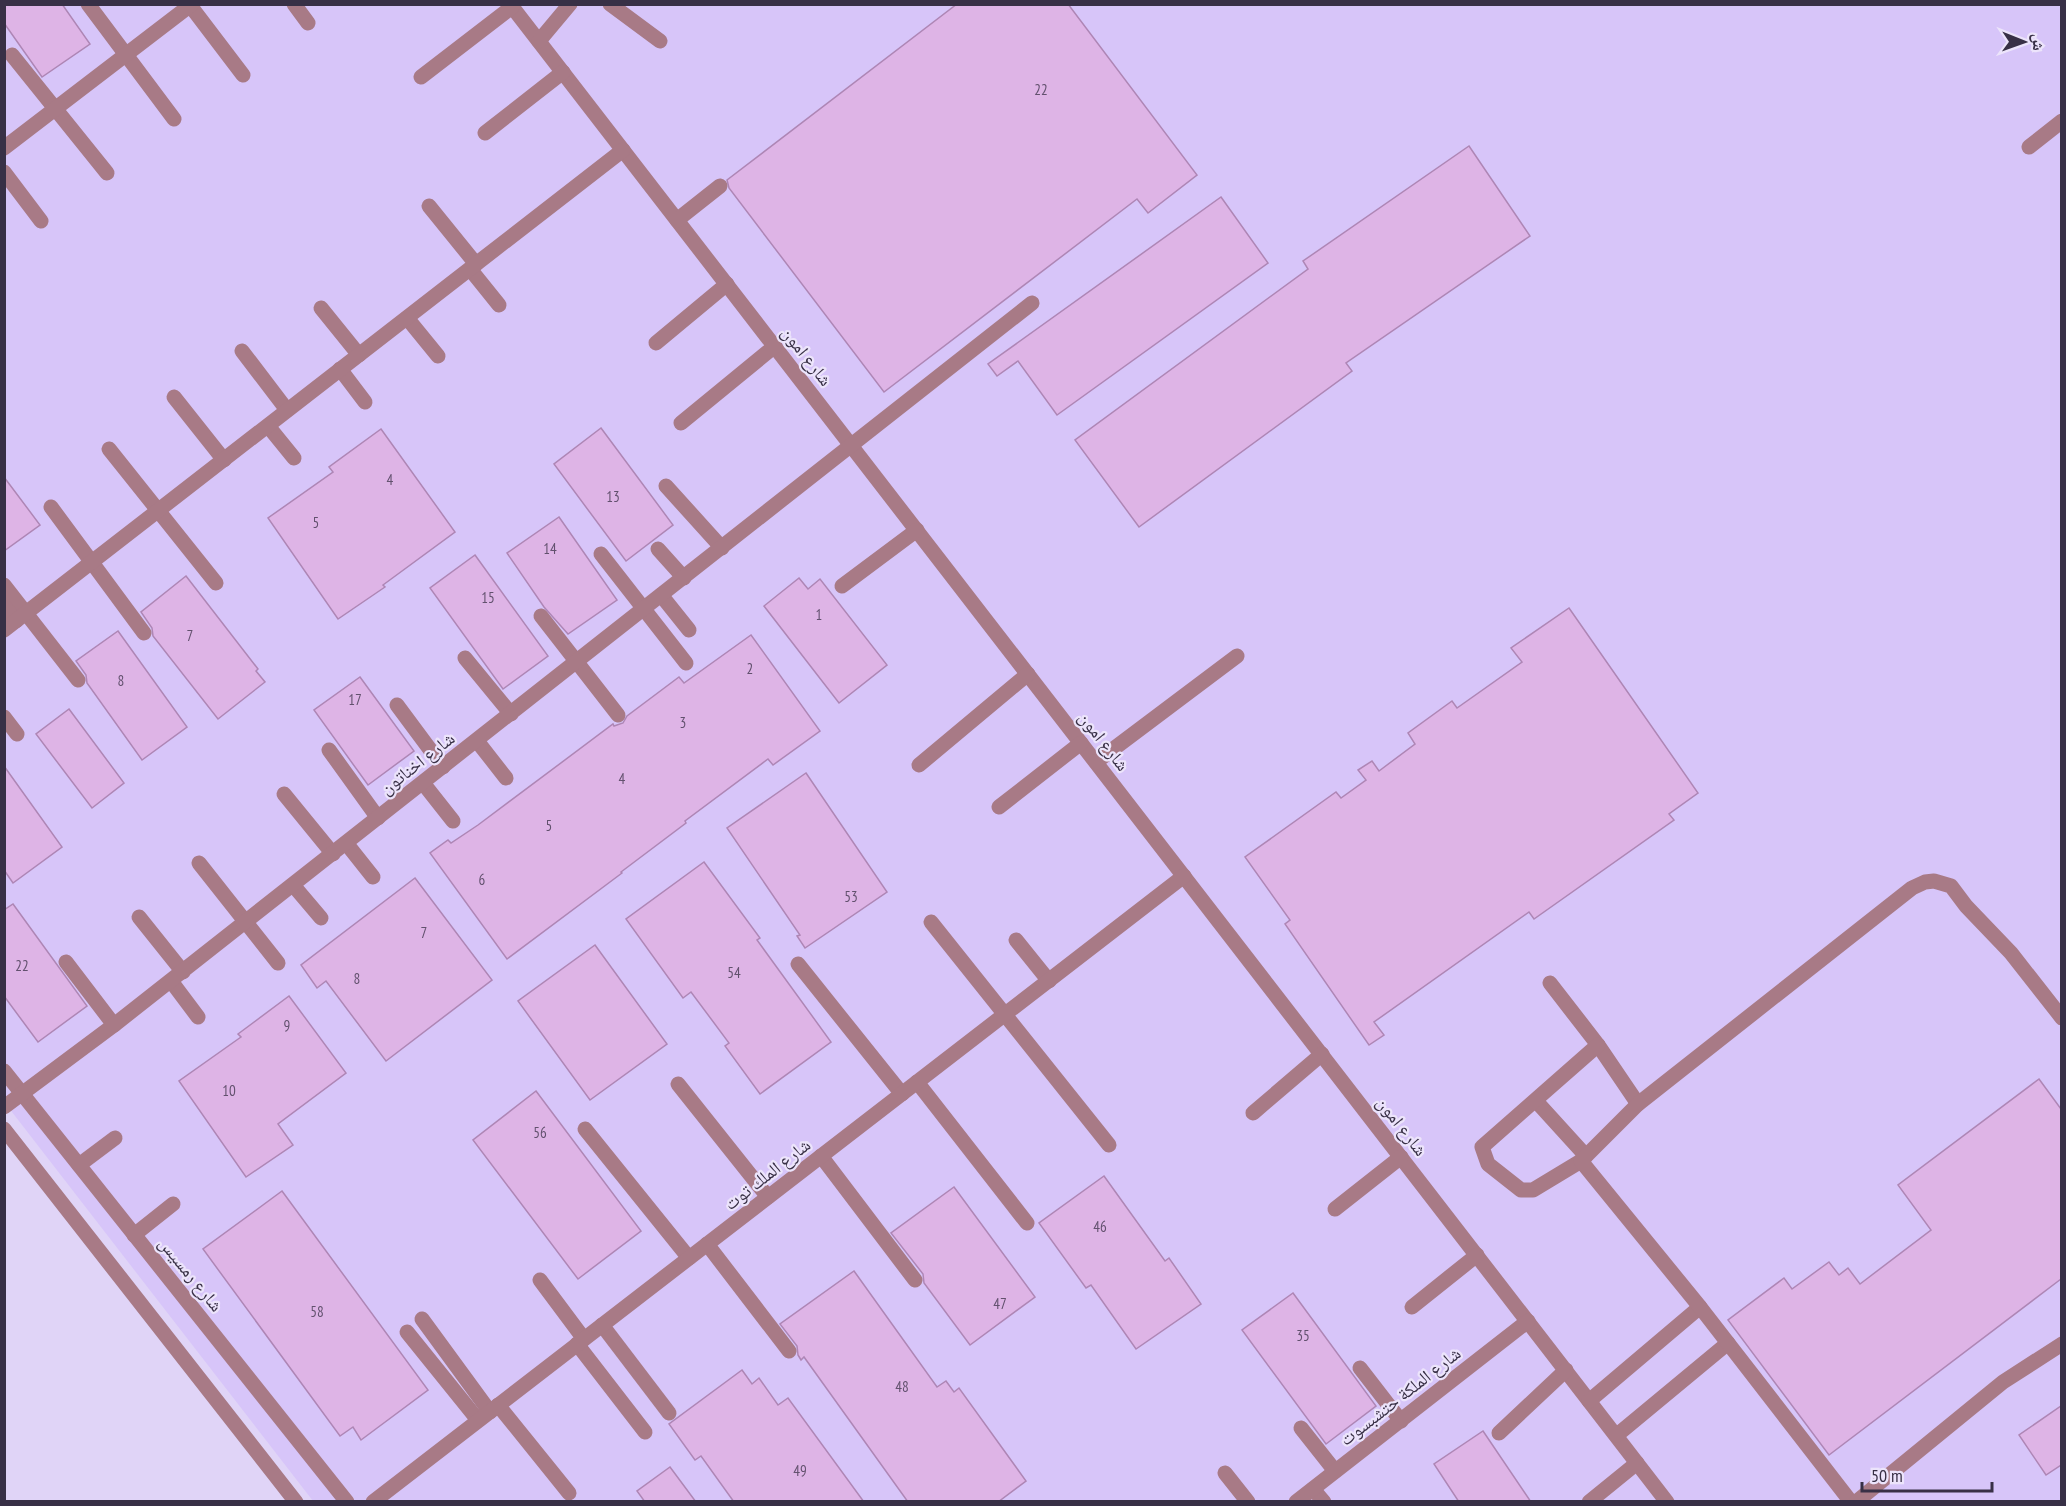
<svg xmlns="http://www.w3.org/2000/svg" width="2066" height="1506" font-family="'PT Sans Narrow','Noto Naskh Arabic',sans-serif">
  <rect width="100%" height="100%" fill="#e0d4f7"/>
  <!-- built -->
  <polygon fill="#d7c5f9" points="5,5 2061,5 2061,1501 313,1501 5,1103"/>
  <!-- building -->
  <g fill="#deb4e6" stroke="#ae86b5" stroke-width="1.5">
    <polygon points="4,4 62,4 90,44 42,77 4,23"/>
    <polygon points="957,4 1068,4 1197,175 1148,213 1137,199 884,392 729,188 727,180"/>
    <polygon points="1469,146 1530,236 1346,363 1352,371 1139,527 1075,440 1308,269 1303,261"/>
    <polygon points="1221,197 1268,263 1057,415 1018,361 997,376 988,364"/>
    <polygon points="601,428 673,525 626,561 554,464"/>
    <polygon points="381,429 455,532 383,585 385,587 338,619 268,518 333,472 329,467"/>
    <polygon points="4,477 40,525 4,551"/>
    <polygon points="559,517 617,600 568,634 544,607 507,553"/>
    <polygon points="475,555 548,656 503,689 430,588"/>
    <polygon points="186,576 258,669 256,671 265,682 218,719 153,636 152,628 141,612"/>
    <polygon points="799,578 808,589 820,579 887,665 839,703 764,606"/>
    <polygon points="1569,608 1698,793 1669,814 1674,820 1534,919 1529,912 1374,1022 1384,1035 1369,1045 1285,924 1290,920 1245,857 1336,792 1341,798 1366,780 1358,770 1372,761 1379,771 1415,744 1408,733 1452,701 1457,708 1522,662 1511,648"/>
    <polygon points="118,631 187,727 142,760 87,683 86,675 76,661"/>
    <polygon points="751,635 820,731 773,765 768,759 685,821 686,823 621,872 622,873 507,959 430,853 448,840 451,843 478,825 613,724 614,726 623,723 627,716 679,677 684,683"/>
    <polygon points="360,677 414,751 368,785 314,710"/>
    <polygon points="69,709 124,783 92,808 36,734"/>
    <polygon points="4,766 62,847 13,883 4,870"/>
    <polygon points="806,773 887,892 805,948 797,936 800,935 727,828"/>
    <polygon points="704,862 760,938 757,940 831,1042 760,1094 725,1046 729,1043 691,992 683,998 626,919"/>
    <polygon points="415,878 492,980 386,1061 326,981 317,988 301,965"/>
    <polygon points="13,904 87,1006 38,1042 4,996 4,910"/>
    <polygon points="595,945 667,1044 590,1100 518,1001"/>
    <polygon points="289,996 346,1073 278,1124 293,1145 246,1177 179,1081 241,1037 238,1034"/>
    <polygon points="2039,1079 2061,1109 2061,1279 1829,1455 1728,1320 1784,1278 1792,1289 1829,1262 1839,1275 1848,1268 1860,1284 1931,1230 1898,1185"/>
    <polygon points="536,1091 641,1231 578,1279 473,1140"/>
    <polygon points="1104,1176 1165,1261 1169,1258 1201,1304 1136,1349 1091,1285 1086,1288 1039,1223"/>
    <polygon points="954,1187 1035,1297 970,1345 924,1283 923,1274 891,1233"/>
    <polygon points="282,1191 428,1390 361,1440 353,1427 340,1436 203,1249"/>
    <polygon points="854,1271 937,1387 946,1381 954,1392 959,1388 1026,1481 998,1502 908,1502 804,1357 801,1360 798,1355 797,1346 780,1324"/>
    <polygon points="1293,1293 1376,1406 1326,1444 1242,1330"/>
    <polygon points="742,1370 752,1384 759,1378 778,1405 788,1398 864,1502 734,1502 701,1456 695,1460 669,1424"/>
    <polygon points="2061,1406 2061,1465 2046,1475 2019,1435"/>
    <polygon points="1483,1431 1531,1502 1459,1502 1434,1464"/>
    <polygon points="670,1467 696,1502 645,1502 637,1491"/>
  </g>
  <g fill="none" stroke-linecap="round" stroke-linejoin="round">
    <!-- minor -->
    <g stroke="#a87a86" stroke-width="15">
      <polyline points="88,4 174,119"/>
      <polyline points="189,4 243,75"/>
      <polyline points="294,4 308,23"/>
      <polyline points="510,4 1667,1502"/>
      <polyline points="610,4 660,41"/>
      <polyline points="539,41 570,4"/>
      <polyline points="12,55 107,173"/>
      <polyline points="421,77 512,7"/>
      <polyline points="485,133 563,72"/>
      <polyline points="2029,147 2062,121"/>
      <polyline points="4,148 192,4"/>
      <polyline points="4,172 41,221"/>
      <polyline points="429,206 476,264"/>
      <polyline points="677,220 720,186"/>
      <polyline points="470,269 499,305"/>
      <polyline points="321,308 359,355"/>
      <polyline points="407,318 438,356"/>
      <polyline points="656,343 727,284"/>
      <polyline points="242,351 287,410"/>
      <polyline points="340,369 365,402"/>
      <polyline points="174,397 224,460"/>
      <polyline points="681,423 775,346"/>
      <polyline points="268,426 294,458"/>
      <polyline points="109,449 216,583"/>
      <polyline points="666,486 722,548"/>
      <polyline points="51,507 144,633"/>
      <polyline points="658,549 684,578"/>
      <polyline points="601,554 686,663"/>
      <polyline points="4,585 78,680"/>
      <polyline points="842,586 917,530"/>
      <polyline points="661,595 689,630"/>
      <polyline points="4,606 16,621"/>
      <polyline points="541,616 618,715"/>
      <polyline points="4,630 623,150"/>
      <polyline points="465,658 511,714"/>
      <polyline points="397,705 443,767"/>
      <polyline points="4,717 17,734"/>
      <polyline points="477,741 506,778"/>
      <polyline points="329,750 378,818"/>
      <polyline points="1096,762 1237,656"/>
      <polyline points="919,765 1028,674"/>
      <polyline points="423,783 453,821"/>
      <polyline points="284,794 333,854"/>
      <polyline points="999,807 1081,743"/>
      <polyline points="346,843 373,877"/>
      <polyline points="199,863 278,963"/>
      <polyline points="293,885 321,918"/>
      <polyline points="139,917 183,972"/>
      <polyline points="931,922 1109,1145"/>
      <polyline points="1016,940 1049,981"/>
      <polyline points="66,962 114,1025"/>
      <polyline points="798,964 902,1094"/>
      <polyline points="171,981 198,1017"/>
      <polyline points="1550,983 1598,1045 1638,1104"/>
      <polyline points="4,1071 347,1502"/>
      <polyline points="917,1082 1027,1223"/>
      <polyline points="678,1084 768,1197"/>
      <polyline points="1536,1101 1586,1156"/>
      <polyline points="4,1107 114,1025 1032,303"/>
      <polyline points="1253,1113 1322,1054"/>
      <polyline points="4,1129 296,1502"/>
      <polyline points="585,1129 689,1258"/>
      <polyline points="821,1156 915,1280"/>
      <polyline points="1581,1161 1533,1190 1521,1190 1488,1164 1482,1147 1598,1045"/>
      <polyline points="79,1165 115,1138"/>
      <polyline points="1335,1209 1401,1157"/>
      <polyline points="134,1235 173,1204"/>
      <polyline points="707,1244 789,1351"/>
      <polyline points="540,1280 584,1339"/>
      <polyline points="1412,1307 1477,1255"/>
      <polyline points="422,1319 490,1412"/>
      <polyline points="602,1325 669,1413"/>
      <polyline points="407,1332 478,1420"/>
      <polyline points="577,1344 645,1432"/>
      <polyline points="1360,1368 1401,1421"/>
      <polyline points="1589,1401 1700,1307"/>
      <polyline points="498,1405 569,1493"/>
      <polyline points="1301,1428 1335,1471"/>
      <polyline points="1499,1433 1566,1370"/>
      <polyline points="1617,1435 1728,1343"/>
      <polyline points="1225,1473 1248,1502"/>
      <polyline points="1313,1489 1324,1502"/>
      <polyline points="373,1502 1184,876"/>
      <polyline points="1296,1502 1528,1321"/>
      <polyline points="1589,1502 1637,1463"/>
      <polyline points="1851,1502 1700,1307 1581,1161 1638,1104 1912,888 1925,882 1934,881 1951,886 1966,906 2011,953 2062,1018"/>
      <polyline points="1856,1502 2003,1382 2062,1344"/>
    </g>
  </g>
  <g text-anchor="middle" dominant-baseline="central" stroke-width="4.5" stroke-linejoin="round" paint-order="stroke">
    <!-- number labels -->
    <g font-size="15" fill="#62516e">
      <text x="1041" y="89">22</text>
      <text x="390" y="479">4</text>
      <text x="613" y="496">13</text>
      <text x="316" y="522">5</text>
      <text x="550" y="548">14</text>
      <text x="488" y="597">15</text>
      <text x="819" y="614">1</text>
      <text x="190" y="635">7</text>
      <text x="750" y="668">2</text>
      <text x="121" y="680">8</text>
      <text x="355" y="699">17</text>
      <text x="683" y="722">3</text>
      <text x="622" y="778">4</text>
      <text x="549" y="825">5</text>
      <text x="482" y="879">6</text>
      <text x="851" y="896">53</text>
      <text x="424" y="932">7</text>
      <text x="22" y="965">22</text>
      <text x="734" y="972">54</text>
      <text x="357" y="978">8</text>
      <text x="287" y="1025">9</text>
      <text x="229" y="1090">10</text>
      <text x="540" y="1132">56</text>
      <text x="1100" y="1226">46</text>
      <text x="1000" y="1303">47</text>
      <text x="317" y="1311">58</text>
      <text x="1303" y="1335">35</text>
      <text x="902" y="1386">48</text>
      <text x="800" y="1470">49</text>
    </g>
    <!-- street labels -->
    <g font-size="18" fill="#383046" stroke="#ece4fb">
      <text transform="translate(807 356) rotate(52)">شارع امون</text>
      <text transform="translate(1104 741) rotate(52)">شارع امون</text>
      <text transform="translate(417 763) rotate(-38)">شارع اخناتون</text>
      <text transform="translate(1402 1126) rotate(52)">شارع امون</text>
      <text transform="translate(767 1174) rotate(-38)">شارع الملك توت</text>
      <text transform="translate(191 1274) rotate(51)">شارع رمسيس</text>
      <text transform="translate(1400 1396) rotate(-38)">شارع الملكة حتشبسوت</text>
    </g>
  </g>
  <!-- border -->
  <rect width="2066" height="1506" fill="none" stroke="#383046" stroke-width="12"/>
  <!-- north arrow -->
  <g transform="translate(2024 42) rotate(91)" stroke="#ece4fb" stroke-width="4.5" paint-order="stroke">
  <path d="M0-4.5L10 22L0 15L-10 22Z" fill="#383046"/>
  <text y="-9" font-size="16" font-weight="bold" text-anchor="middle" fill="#383046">ش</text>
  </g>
  <!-- scale -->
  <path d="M1862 1482v9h130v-9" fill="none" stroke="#383046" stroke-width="3"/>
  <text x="1871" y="1482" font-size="18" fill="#383046" stroke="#ece4fb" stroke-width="4.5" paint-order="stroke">50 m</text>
</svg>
